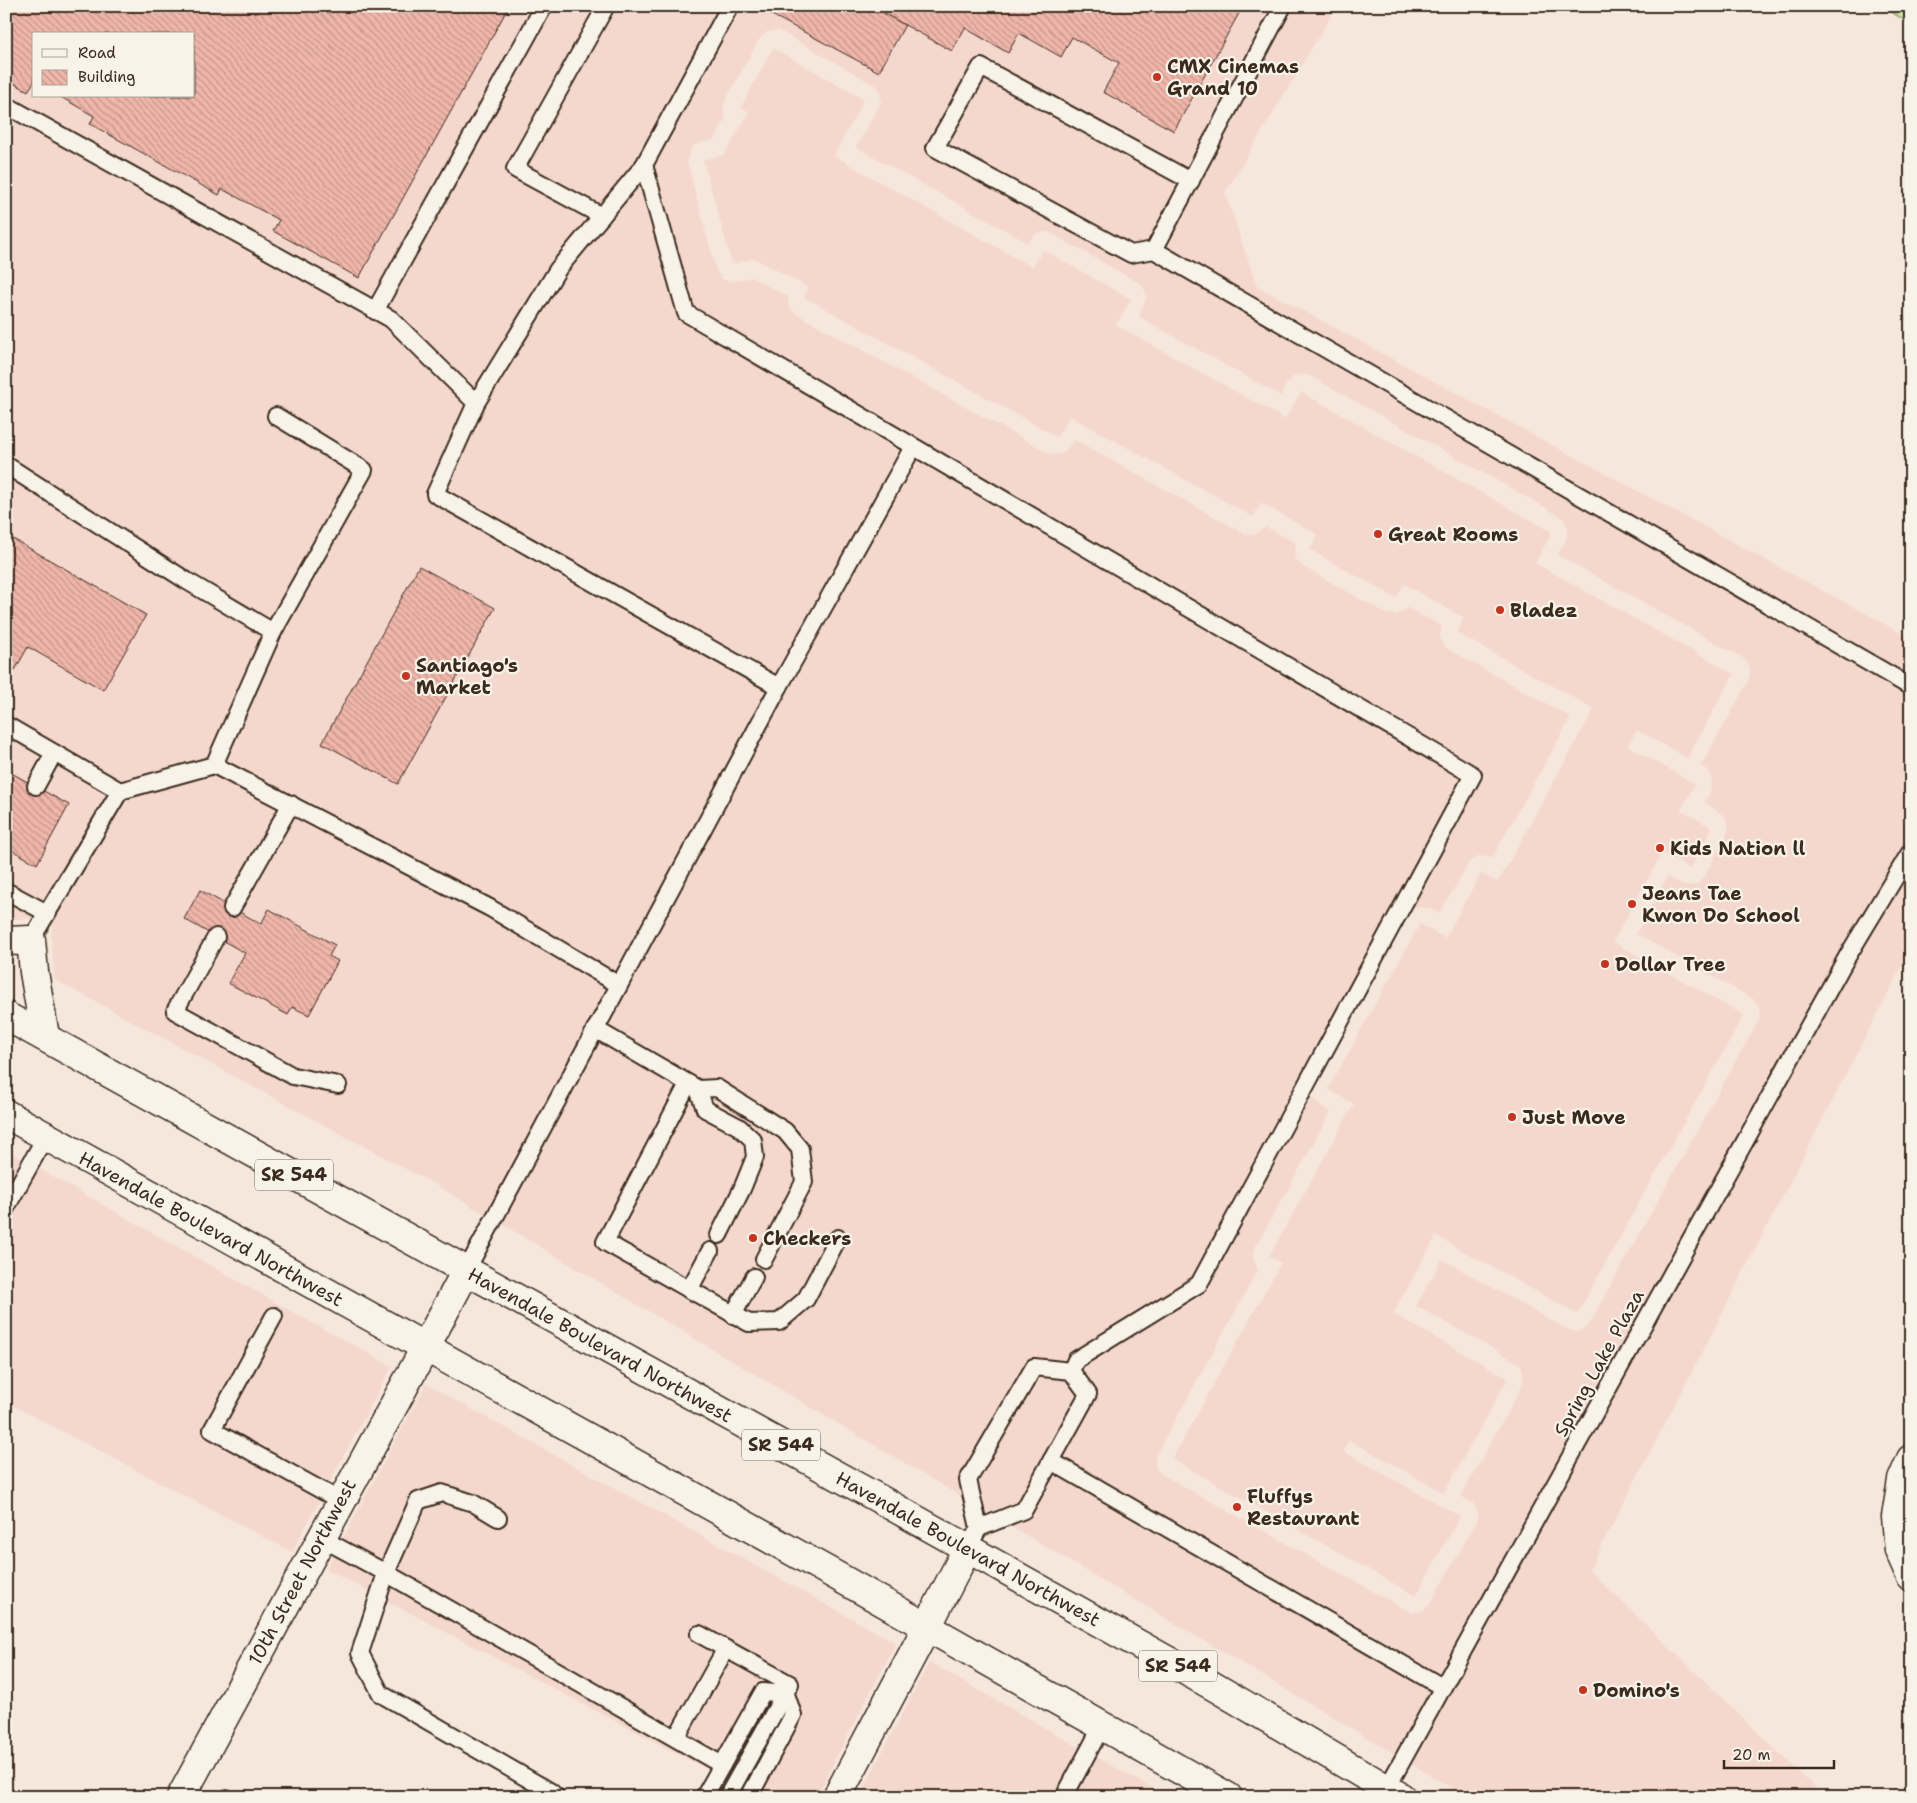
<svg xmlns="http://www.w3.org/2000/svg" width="1917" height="1803" font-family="'Shantell Sans',sans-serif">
  <defs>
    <pattern id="wetland-marsh" width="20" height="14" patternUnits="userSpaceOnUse" patternTransform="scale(1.25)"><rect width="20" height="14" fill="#c5e69e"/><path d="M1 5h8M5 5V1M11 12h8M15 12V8" fill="none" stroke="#aac588"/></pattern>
    <pattern id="building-back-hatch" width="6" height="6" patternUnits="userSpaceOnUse" patternTransform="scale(1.25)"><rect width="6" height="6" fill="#f0b6aa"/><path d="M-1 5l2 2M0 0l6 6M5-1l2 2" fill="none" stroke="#c4948a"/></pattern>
  </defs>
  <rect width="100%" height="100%" fill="#f6e7dc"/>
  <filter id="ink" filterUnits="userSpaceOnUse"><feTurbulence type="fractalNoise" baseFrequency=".02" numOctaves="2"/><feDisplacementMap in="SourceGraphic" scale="10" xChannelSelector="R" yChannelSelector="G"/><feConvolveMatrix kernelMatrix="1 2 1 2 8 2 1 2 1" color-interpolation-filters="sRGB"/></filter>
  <g filter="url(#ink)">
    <!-- built -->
    <g fill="#f4d8cd" fill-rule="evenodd">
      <path d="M6,6H1337L1225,193L1257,286L1911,638V949L1589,1570L1825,1797H1467L434,1184L55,980L51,938L53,920H50L48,916L32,919H6ZM778,30L878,87L880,91L881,102L856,147L1028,243L1036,234L1046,232L1052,234L1139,283L1143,286L1147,296L1139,317L1281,396L1287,384L1294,376L1300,374L1310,376L1560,516L1564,519L1568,529L1566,540L1557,555L1743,658L1749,666L1750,671L1748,682L1701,766L1708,771L1712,781L1710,792L1704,802L1725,816L1729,826L1726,836L1704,877L1696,885L1685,886L1667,877L1636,934L1753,999L1759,1007L1760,1018L1588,1326L1578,1332L1568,1330L1442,1259L1416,1306L1517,1362L1521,1365L1524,1375L1522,1386L1461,1496L1474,1504L1478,1513L1475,1524L1430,1604L1423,1611L1412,1613L1163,1475L1156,1468L1155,1457L1258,1270L1253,1259L1255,1248L1331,1112L1319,1105L1313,1098L1312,1087L1405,916L1413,908L1418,907L1429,908L1439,914L1470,861L1480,856L1492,858L1571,717L1448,649L1441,641L1440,635L1442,626L1408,608L1397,615L1387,614L1302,566L1295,559L1294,553L1296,543L1266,527L1254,535L1244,533L1075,440L1063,453L1053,455L1049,453L795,313L789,306L788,297L751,277L731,282L722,279L716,270L687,161L691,149L695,145L715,139L726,118L723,110L726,99L759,40L767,32ZM34,34H194V96H34Z"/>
      <polygon points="773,48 864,99 834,156 1032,267 1043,250 1131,299 1116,325 1285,419 1301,392 1552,532 1535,563 1734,674 1687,758 1637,730 1628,746 1695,784 1681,810 1712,828 1690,869 1662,853 1613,942 1744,1015 1577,1314 1436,1236 1393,1314 1508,1378 1444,1493 1349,1440 1343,1451 1460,1516 1416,1596 1172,1459 1281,1263 1269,1256 1354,1104 1328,1089 1420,924 1445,938 1481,873 1498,882 1594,709 1457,633 1464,618 1404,584 1396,598 1310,550 1318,535 1261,503 1253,517 1070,416 1057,437 804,297 809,288 754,258 732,264 703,160 725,154 749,112 741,107"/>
      <polygon points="6,1150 289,1310 392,1366 292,1552 6,1402"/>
      <polygon points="426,1384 896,1643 816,1797 727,1797 720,1776 326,1569"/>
      <polygon points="929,1662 1167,1797 859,1797"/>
    </g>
    <!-- wetland -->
    <polygon fill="url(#wetland-marsh)" stroke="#80885e" points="1880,6 1911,6 1911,24"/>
    <!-- building -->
    <g fill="url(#building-back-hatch)" stroke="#3b2a1e">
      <polygon points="6,6 509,6 359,278 273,231 279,220 222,189 219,195 90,124 94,116 59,96 194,96 194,34 34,34 34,82 28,91 6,79"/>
      <polygon points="774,6 889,6 885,14 905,25 879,72 770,14"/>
      <polygon points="889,6 1243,6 1174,131 1103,92 1119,63 1072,37 1061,57 1019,33 1008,53 965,28 952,51 885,14"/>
      <polygon points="6,535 146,615 103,690 28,647 15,670 6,665"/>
      <polygon points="419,566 495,608 398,784 322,743"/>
      <polygon points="6,770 69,805 37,864 6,847"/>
      <polygon points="200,890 261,924 269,909 335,945 329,956 338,961 309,1015 292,1007 288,1015 228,983 245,953 184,919"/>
    </g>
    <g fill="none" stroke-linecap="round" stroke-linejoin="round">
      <!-- service casing -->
      <g stroke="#3b2a1e" stroke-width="20">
        <g id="service">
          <polyline points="730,6 644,165 686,313 1473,775 1199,1284 1076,1360 1071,1371"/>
          <polyline points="1283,6 1154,250 1911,687"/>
          <polyline points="6,105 391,319 476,403 435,494 779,687 466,1271"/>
          <polyline points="602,216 515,169 606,6"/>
          <polyline points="1154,250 1131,254 935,148 981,67 1191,181"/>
          <polyline points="375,311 544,6"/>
          <polyline points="476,403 558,269 644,165"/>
          <polyline points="6,465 187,581 273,632 214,765 120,791"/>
          <polyline points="273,632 364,470 276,416"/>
          <polyline points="779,687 913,447"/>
          <polyline points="6,725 120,791 31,940"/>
          <polyline points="214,765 490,908 619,985"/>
          <polyline points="36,786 54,753"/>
          <polyline points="6,891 47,913"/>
          <polyline points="232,908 291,804"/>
          <polyline points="216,937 175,1011 293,1076 338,1085"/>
          <polyline points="595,1029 698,1089 717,1088 785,1131 800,1149 804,1182 764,1259"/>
          <polyline points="688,1084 605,1242 749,1323 779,1322 806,1299 838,1238"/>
          <polyline points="698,1089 705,1109 739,1127 753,1140 755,1157 742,1189 719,1235"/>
          <polyline points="6,1208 46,1136"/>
          <polyline points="689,1290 710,1251"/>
          <polyline points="733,1315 754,1277"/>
          <polyline points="274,1316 212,1430 341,1501"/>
          <polyline points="1051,1461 1442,1687"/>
          <polyline points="498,1518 473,1503 442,1493 418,1501 386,1573 360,1653 381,1694 551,1792 556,1797"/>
          <polyline points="321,1538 386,1573 722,1765"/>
          <polyline points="967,1549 979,1528 1024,1510 1088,1394 1071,1371 1034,1367 968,1480 979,1528"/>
          <polyline points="699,1634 790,1684 727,1797"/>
          <polyline points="676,1738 725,1650"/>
          <polyline points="1387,1788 1847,957 1911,851"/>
          <polyline points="704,1797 763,1692 786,1694"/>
          <polyline points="749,1797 793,1715 786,1694"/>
          <polyline points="1064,1797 1102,1726"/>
        </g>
      </g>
      <!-- minor casing -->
      <g stroke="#3b2a1e" stroke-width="31">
        <g id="minor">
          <polyline points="1911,1459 1902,1480 1896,1517 1899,1550 1911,1577"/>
          <polyline points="181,1797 425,1348"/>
          <polyline points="837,1797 927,1627"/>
        </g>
      </g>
      <!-- primary casing -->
      <g stroke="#3b2a1e" stroke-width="31">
        <g id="primary">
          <polyline points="6,941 31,940 34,972 45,1036"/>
          <polyline points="6,1016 874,1496 1213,1686 1401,1797"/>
          <polyline points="6,1114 835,1575 1228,1797"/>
          <polyline points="425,1348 466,1271"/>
          <polyline points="927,1627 967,1549"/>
        </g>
      </g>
      <!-- service -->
      <use href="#service" stroke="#f7f3e8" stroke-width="16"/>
      <!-- minor -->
      <use href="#minor" stroke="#f7f3e8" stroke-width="28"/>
      <!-- primary -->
      <use href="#primary" stroke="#f7f3e8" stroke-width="28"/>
    </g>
  </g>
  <!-- markers -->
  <g fill="#c8321e" stroke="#f7f3e8" stroke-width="2">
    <circle cx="1157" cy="77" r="5"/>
    <circle cx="1378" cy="534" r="5"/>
    <circle cx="1500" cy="610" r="5"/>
    <circle cx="406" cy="676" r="5"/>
    <circle cx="1660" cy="848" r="5"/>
    <circle cx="1632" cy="904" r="5"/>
    <circle cx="1605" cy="964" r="5"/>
    <circle cx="1512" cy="1117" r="5"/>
    <circle cx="753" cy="1238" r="5"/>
    <circle cx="1237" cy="1507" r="5"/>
    <circle cx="1583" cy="1690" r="5"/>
  </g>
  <g text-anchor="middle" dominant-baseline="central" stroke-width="4.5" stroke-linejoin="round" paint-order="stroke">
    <!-- shield labels -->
    <g fill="#f7f3e8" stroke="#73665b" stroke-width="1">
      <rect x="255" y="1159.5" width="78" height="31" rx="4"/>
      <rect x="742" y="1429.5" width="78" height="31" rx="4"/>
      <rect x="1139" y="1650.5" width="78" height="31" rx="4"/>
    </g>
    <g font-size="18" font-weight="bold" fill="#3b2a1e">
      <text x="294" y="1175">SR 544</text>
      <text x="781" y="1445">SR 544</text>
      <text x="1178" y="1666">SR 544</text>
    </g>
    <!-- poi labels -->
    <g font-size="19" font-weight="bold" fill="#3b2a1e" stroke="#f7f3e8" text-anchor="start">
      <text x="1167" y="66">CMX Cinemas<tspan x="1167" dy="22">Grand 10</tspan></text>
      <text x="1388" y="534">Great Rooms</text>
      <text x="1510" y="610">Bladez</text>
      <text x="416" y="665">Santiago's<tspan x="416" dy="22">Market</tspan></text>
      <text x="1670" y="848">Kids Nation ll</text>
      <text x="1642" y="893">Jeans Tae<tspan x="1642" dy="22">Kwon Do School</tspan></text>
      <text x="1615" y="964">Dollar Tree</text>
      <text x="1522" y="1117">Just Move</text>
      <text x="763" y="1238">Checkers</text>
      <text x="1247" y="1496">Fluffys<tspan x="1247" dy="22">Restaurant</tspan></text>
      <text x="1593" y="1690">Domino's</text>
    </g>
    <!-- street labels -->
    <g font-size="19" fill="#3b2a1e" stroke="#f7f3e8">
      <text transform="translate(211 1229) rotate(29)">Havendale Boulevard Northwest</text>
      <text transform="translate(600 1345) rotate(29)">Havendale Boulevard Northwest</text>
      <text transform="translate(1599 1363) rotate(-61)">Spring Lake Plaza</text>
      <text transform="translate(968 1549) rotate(29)">Havendale Boulevard Northwest</text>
      <text transform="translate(302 1572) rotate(-62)">10th Street Northwest</text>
    </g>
  </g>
  <!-- margin -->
  <rect width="1917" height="1803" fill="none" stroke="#f7f3e8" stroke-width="25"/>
  <rect x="12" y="12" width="1892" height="1778" fill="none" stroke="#3b2a1e" stroke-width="2" filter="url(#ink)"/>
  <!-- legend -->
  <rect x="32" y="32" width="162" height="65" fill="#f7f3e8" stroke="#aca397"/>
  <rect x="42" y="49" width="25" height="8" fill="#f7f3e8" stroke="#aca397"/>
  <text x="78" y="58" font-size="15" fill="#3b2a1e">Road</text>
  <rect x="42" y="70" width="25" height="15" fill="url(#building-back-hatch)" stroke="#aca397"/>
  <text x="78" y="82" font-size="15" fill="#3b2a1e">Building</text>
  <!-- scale -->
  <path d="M1724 1760v8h110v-8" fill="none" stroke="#3b2a1e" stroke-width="2.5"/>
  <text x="1732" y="1760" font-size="15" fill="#3b2a1e" stroke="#f7f3e8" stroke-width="4" paint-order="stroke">20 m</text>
</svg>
